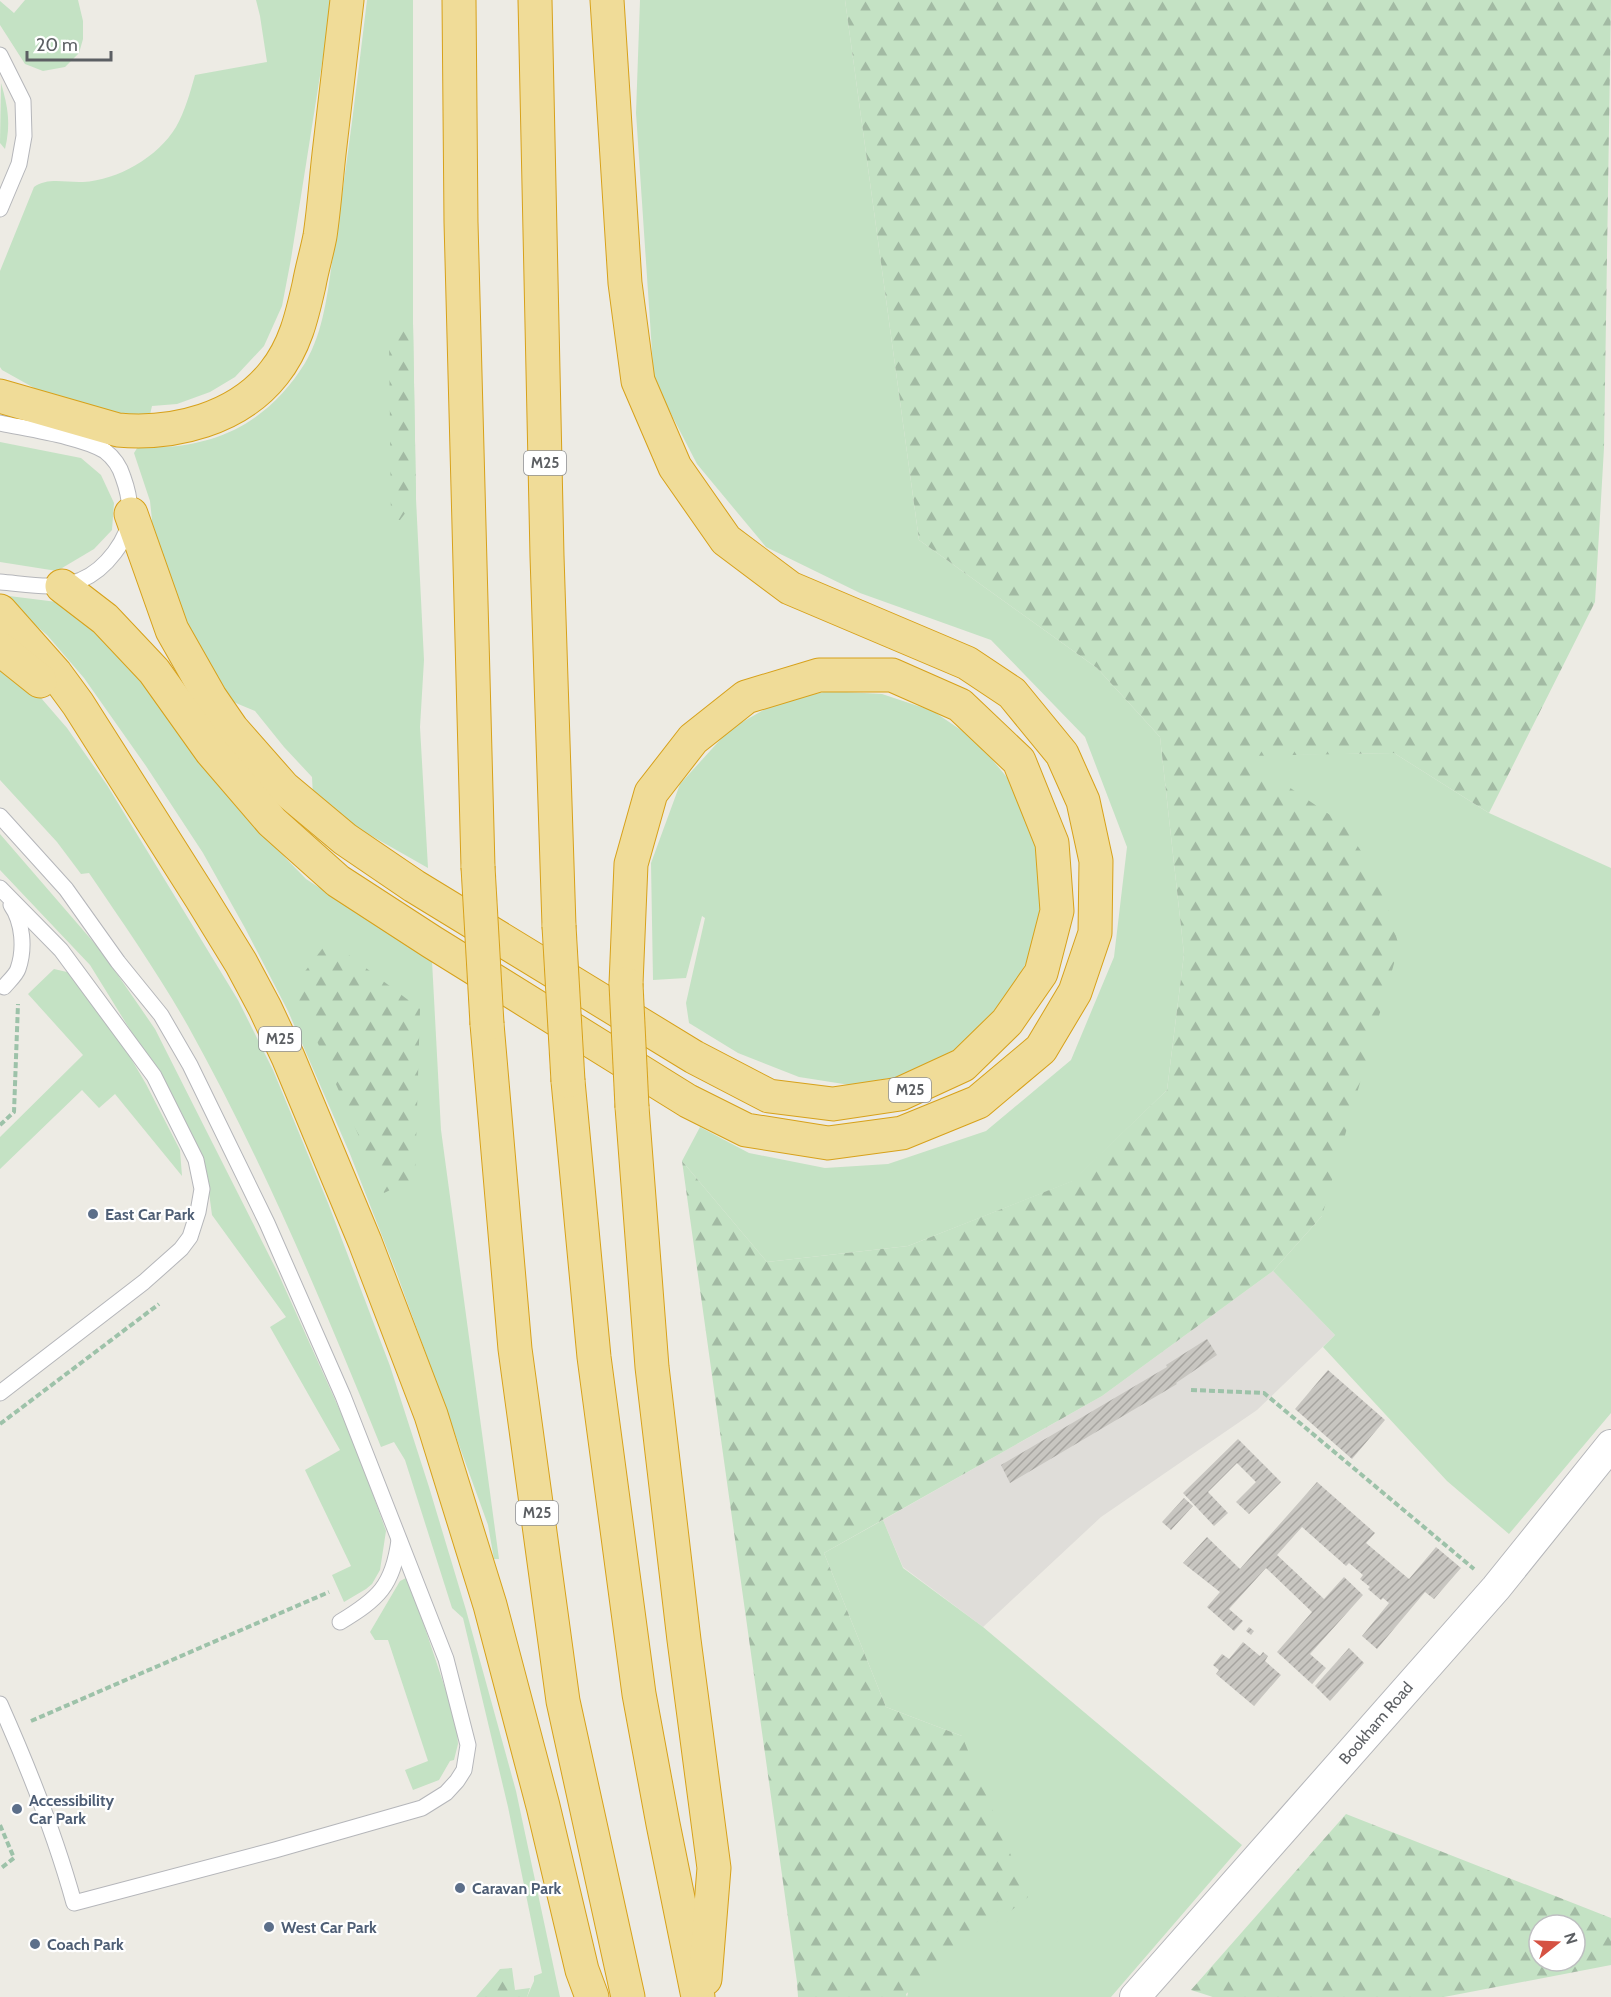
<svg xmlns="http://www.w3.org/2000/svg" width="1611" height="1997" font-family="Cabin,sans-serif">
  <defs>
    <pattern id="forest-firs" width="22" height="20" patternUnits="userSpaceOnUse" patternTransform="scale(1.5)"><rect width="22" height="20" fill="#c4e2c4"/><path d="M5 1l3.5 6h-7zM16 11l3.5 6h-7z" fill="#a2baa3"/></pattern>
    <pattern id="building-hatch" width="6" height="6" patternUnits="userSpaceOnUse" patternTransform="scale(1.5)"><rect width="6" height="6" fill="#c8c6c1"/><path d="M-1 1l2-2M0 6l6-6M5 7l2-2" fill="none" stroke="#a6a4a0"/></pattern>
  </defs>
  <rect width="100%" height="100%" fill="#edebe4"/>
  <!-- industrial -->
  <polygon fill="#dfddd9" points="1273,1271 1335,1335 1257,1410 1101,1517 983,1627 903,1567 883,1520 1102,1396"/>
  <!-- grass -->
  <g fill="#c4e2c4">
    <polygon points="25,0 78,0 83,21 83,39 79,53 65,67 43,71 25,64 0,25 0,1 14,13"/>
    <path d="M256,0H332L291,259L282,306L264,346L235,377L210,392L177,404L152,406L149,419L110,413L36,389L2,370L0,367V271L34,187C48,177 67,183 83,182C118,180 158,157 176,127C185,111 190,93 195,75L267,62L260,16Z"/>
    <path d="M367,0H413V323L416,499L424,660L420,727L428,868L333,814L313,797L312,777L284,747L255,711L231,701L200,650L157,563L148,532L152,520L150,501L134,453L139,445C160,450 191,445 211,439C251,427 283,399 305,363C325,330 328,287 334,249C347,166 357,83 367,0Z"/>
    <polygon points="640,0 845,0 919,540 1097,668 1160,737 1184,954 1167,1090 1073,1181 908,1246 767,1262 682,1161 700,1127 749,1153 825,1168 888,1164 986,1131 1071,1060 1114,957 1127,847 1085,737 991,640 860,593 766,547 697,464 654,381 636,113"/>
    <path d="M1,83C8,107 11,124 5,149L0,143Z"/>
    <polygon points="0,442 81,458 101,475 114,503 112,530 94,549 57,571 0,562"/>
    <polygon points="9,596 57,602 113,634 199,760 242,813 306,879 432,961 441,1130 499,1559 494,1559 488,1525 397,1274 350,1154 288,1011 245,928 203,853 146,766 84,678 47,635 5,599"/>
    <path d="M0,663L35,691L67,728L107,785L238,1000L273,1070L328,1203L390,1366L429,1487L466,1610L516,1791L560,1997H527L534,1981V1976L542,1973L508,1807L463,1618L452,1608L405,1460L394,1442L381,1447C323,1304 263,1161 188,1026C158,973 123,923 89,873L81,874L57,842L0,780Z"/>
    <polygon points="828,691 882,694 933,711 977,741 1014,786 1036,841 1042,899 1030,956 1001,1007 959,1048 907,1075 850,1085 799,1077 738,1053 689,1023 686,1003 705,918 702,916 686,978 653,980 651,863 680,784 730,729 776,703"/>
    <polygon points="1394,753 1489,813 1611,868 1611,1413 1509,1534 1447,1481 1323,1347 1335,1335 1273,1271 1322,1216 1242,755"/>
    <polygon points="0,834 102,952 155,1029 278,1273 355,1444 386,1531 380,1570 372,1584 366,1589 344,1602 332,1575 351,1566 305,1470 340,1450 270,1327 286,1317 212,1215 206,1170 181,1112 90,965 0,870"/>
    <polygon points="54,969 67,972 113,1028 146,1084 180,1150 182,1176 115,1094 99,1108 82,1090 0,1169 0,1137 83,1055 28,994"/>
    <polygon points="883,1520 903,1568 983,1627 1242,1845 1111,1997 907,1997 962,1736 886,1707 824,1553"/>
    <polygon points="406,1578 420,1613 456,1721 458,1744 454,1760 450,1761 439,1780 413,1790 405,1770 428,1761 388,1640 375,1640 370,1632 400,1581"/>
  </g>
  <!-- forest -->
  <g fill="url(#forest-firs)" fill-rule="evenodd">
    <polygon points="845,0 1611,0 1604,448 1595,602 1489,813 1394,753 1243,756 1342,823 1378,876 1399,946 1322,1216 1273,1271 1102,1396 824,1553 886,1707 962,1736 1028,1897 906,1994 907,1997 798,1997 797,1982 682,1161 767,1262 908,1246 1072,1181 1167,1090 1184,954 1160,737 1097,668 919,540"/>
    <polygon points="413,323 416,499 400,520 391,520 389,333 399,324"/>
    <polygon points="329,940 420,1009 415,1178 384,1193 293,987"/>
    <path d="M1346,1814L1611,1918V1965L1444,1997H1213L1191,1990ZM1539,1925H1575V1961H1539Z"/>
    <polygon points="512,1968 515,1990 530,1988 527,1997 476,1997 500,1969"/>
  </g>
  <!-- building -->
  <g fill="url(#building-hatch)">
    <polygon points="1207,1339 1217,1355 1176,1383 1177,1384 1010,1483 1001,1465 1167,1367 1166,1365"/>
    <polygon points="1328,1370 1385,1420 1352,1459 1295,1409"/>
    <polygon points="1238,1439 1281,1482 1249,1514 1236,1502 1256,1482 1237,1463 1208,1492 1228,1513 1214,1526 1183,1493"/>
    <polygon points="1317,1482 1375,1533 1366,1543 1409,1579 1436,1547 1461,1568 1434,1599 1425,1592 1377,1649 1362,1636 1389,1603 1383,1598 1381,1600 1368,1589 1370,1587 1360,1579 1363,1575 1349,1563 1346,1566 1302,1527 1277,1555 1324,1599 1344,1577 1363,1595 1310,1654 1326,1668 1312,1684 1277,1652 1312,1612 1266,1568 1229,1609 1243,1621 1234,1631 1207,1607 1220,1592 1183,1563 1207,1537 1240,1569"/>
    <polygon points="1184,1498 1193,1506 1171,1530 1162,1522"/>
    <polygon points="1249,1627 1254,1631 1251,1635 1246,1631"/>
    <polygon points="1243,1642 1260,1656 1263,1652 1268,1656 1265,1661 1281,1675 1254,1706 1216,1674 1219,1670 1213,1665 1222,1654 1229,1659"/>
    <polygon points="1349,1648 1364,1663 1330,1701 1315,1686"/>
  </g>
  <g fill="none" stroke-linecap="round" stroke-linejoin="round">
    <!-- lane casing -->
    <g stroke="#b5b6ba" stroke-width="17">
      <g id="lane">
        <polyline points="0,55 23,101 24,136 19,164 0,209"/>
        <path d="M0,423C28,429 83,437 105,451C114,458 120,467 123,477C127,488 130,501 130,513C130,539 105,570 81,580C57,591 26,584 0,582"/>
        <path d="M0,816L66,889L118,962L161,1015L190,1065L267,1223L343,1396L446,1659L468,1745L464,1770L457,1781L446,1793L422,1808L275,1850L74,1903C55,1834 29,1769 0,1704"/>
        <polyline points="0,888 61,950 154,1076 196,1160 202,1189 198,1212 190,1237 181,1249 144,1282 0,1393"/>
        <path d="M4,987C8,982 16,975 18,969C25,949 23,922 11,905"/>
        <path d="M340,1622C378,1599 393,1586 399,1540"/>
      </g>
    </g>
    <!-- street casing -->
    <g stroke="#b5b6ba" stroke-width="32">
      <polyline id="street" points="1135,1997 1496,1588 1611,1445"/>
    </g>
    <!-- highway casing -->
    <g stroke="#d7a11a" stroke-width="35">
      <g id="highway">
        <polyline points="459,0 461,222 478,867"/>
        <polyline points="535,0 547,556 559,926"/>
        <path d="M0,396L118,430C174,435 238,419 274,373C295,347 302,316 309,285C312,268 317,252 320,236C324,209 326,181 329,154C335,103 341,51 347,0"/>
        <polyline points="131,514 172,630 210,697 232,729 284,788 345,839 414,886 694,1057 769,1096 833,1104 900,1094 963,1065 1007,1022 1041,973 1057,911 1052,843 1019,761 960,705 892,675 819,675 746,697 693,739 651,793 631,864 626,984"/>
        <polyline points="62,586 105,619 154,671 211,751 272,822 338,881 432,942 688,1101 746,1130 828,1143 902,1133 978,1102 1041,1049 1075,992 1095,933 1096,861 1083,801 1062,754 1012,693 967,663 790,588 726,540 675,467 638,381 625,283 607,0"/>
        <polyline points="0,611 56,674 78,704 201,898 241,963 265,1008 288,1057 365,1242 431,1415 490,1605 543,1806 582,1970 592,1997"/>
        <polyline points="0,649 40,681"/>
        <polyline points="487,1024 515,1349 563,1701 628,1997"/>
        <polyline points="568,1081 594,1357 639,1694 663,1824 698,1997"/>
        <polyline points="632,1107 652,1367 684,1640 714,1868 705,1979"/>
      </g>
    </g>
    <!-- path -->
    <g stroke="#9dc2a9" stroke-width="4" stroke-dasharray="6 3" stroke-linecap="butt">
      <polyline points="0,1125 14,1112 18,1004"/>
      <polyline points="1191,1390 1264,1393 1474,1569"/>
      <polyline points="0,1424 159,1304"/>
      <polyline points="31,1721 329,1592"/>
      <polyline points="0,1825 14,1858 0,1869"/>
    </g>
    <!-- lane -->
    <use href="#lane" stroke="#fff" stroke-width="15"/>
    <!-- street -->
    <use href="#street" stroke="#fff" stroke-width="30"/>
    <!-- highway -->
    <use href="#highway" stroke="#f0dc98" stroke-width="33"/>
    <!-- highway-bridge casing -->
    <g stroke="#d7a11a" stroke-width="35" stroke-linecap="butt">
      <g id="highway-bridge">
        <polyline points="478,867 487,1024"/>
        <polyline points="559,926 568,1081"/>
        <polyline points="626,984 632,1107"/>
      </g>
    </g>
    <!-- highway-bridge -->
    <use href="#highway-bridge" stroke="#f0dc98" stroke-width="33"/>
  </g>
  <!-- markers -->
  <g fill="#5c6f8a" stroke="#fff" stroke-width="2">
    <circle cx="93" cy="1214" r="6"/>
    <circle cx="17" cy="1809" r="6"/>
    <circle cx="460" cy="1888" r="6"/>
    <circle cx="269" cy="1927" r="6"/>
    <circle cx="35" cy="1944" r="6"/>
  </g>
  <g text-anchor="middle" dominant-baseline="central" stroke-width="4.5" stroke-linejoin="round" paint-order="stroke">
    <!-- shield labels -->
    <g fill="#fff" stroke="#8d8f92" stroke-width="1.5">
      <rect x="524" y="451" width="42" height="24" rx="4.5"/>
      <rect x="259" y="1027" width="42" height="24" rx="4.5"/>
      <rect x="889" y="1078" width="42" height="24" rx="4.5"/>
      <rect x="516" y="1501" width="42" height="24" rx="4.5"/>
    </g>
    <g font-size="15" font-weight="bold" fill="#5c5f63">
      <text x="545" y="463">M25</text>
      <text x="280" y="1039">M25</text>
      <text x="910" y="1090">M25</text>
      <text x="537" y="1513">M25</text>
    </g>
    <!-- service labels -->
    <g font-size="16" font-weight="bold" fill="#4e5e75" stroke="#fff" text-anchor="start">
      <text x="105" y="1214">East Car Park</text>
      <text x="29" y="1800">Accessibility<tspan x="29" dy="18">Car Park</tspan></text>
      <text x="472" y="1888">Caravan Park</text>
      <text x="281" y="1927">West Car Park</text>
      <text x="47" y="1944">Coach Park</text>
    </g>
    <!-- street labels -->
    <g font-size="16" fill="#5c5f63" stroke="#fff">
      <text transform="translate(1376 1723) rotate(-49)">Bookham Road</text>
    </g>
  </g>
  <!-- north arrow -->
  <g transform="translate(1557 1943) rotate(72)"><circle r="28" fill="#ffffff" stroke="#bebfc1" stroke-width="1.5"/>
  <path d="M0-4.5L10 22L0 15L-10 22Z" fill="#d55243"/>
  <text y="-9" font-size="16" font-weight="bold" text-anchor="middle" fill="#5c5f63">N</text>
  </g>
  <!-- scale -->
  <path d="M27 51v9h84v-9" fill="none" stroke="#5c5f63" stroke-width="3"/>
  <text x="36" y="51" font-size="18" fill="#5c5f63" stroke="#ffffff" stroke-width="4.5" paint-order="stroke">20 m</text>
</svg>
